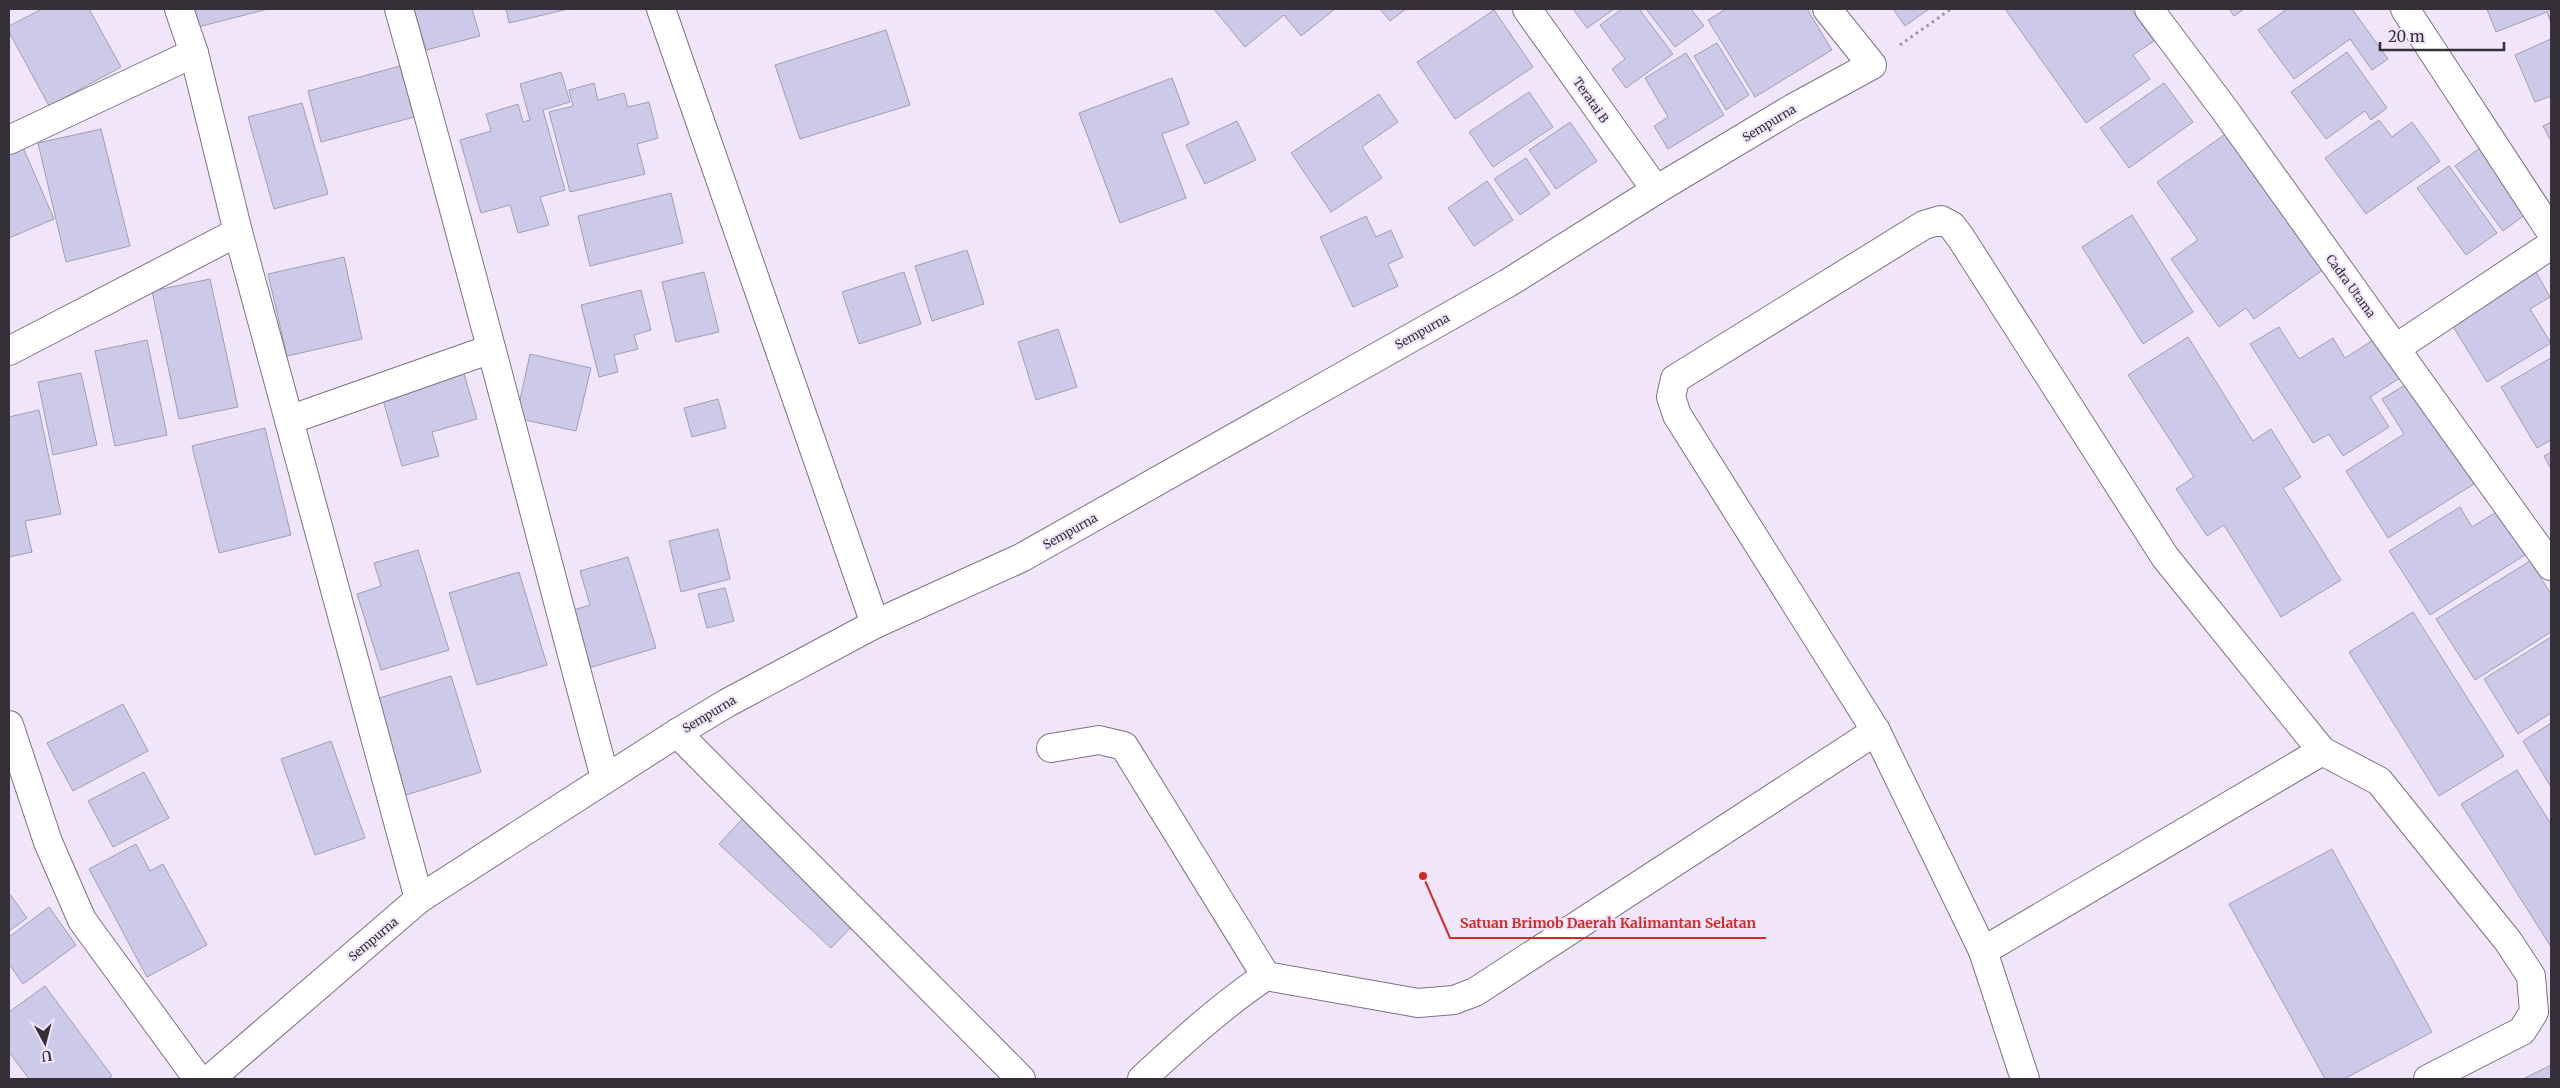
<svg xmlns="http://www.w3.org/2000/svg" width="2560" height="1088" font-family="Merriweather,serif">
  <rect width="100%" height="100%" fill="#f1e5f9"/>
  <!-- building -->
  <g fill="#cdc9e9" stroke="#a19eb3">
    <polygon points="42,9 89,9 121,67 49,106 9,32 9,26"/>
    <polygon points="193,9 268,9 198,27"/>
    <polygon points="414,9 472,9 480,36 426,50"/>
    <polygon points="506,9 568,9 509,23"/>
    <polygon points="1214,9 1335,9 1301,36 1284,15 1245,47"/>
    <polygon points="1380,9 1406,9 1390,21"/>
    <polygon points="1573,9 1614,9 1587,28"/>
    <polygon points="1622,9 1639,9 1673,54 1626,88 1612,69 1625,59 1600,25"/>
    <polygon points="1646,9 1691,9 1704,26 1675,47"/>
    <polygon points="1726,9 1807,9 1832,50 1755,97 1708,20"/>
    <polygon points="1893,9 1929,9 1905,26"/>
    <polygon points="2005,9 2131,9 2154,41 2133,55 2150,79 2086,123"/>
    <polygon points="2229,9 2244,9 2234,16"/>
    <polygon points="2287,9 2352,9 2388,59 2372,70 2350,39 2294,79 2258,30"/>
    <polygon points="2487,9 2551,9 2551,23 2547,12 2496,32"/>
    <polygon points="1494,10 1533,67 1455,119 1417,62"/>
    <polygon points="886,30 910,105 800,139 775,65"/>
    <polygon points="2551,39 2551,96 2535,102 2515,55"/>
    <polygon points="1717,43 1749,95 1726,110 1694,56"/>
    <polygon points="2347,52 2387,108 2371,120 2365,111 2326,139 2291,92"/>
    <polygon points="1686,53 1724,115 1668,149 1654,126 1668,117 1645,78"/>
    <polygon points="400,66 414,117 321,142 308,91"/>
    <polygon points="561,72 570,102 543,110 565,190 540,197 549,225 518,233 510,205 481,213 460,140 491,131 486,114 518,104 523,122 530,120 520,84"/>
    <polygon points="1172,78 1189,124 1162,134 1186,198 1120,223 1079,113"/>
    <polygon points="594,83 598,100 624,93 628,107 649,102 658,138 637,144 645,174 570,192 549,112 573,106 569,90"/>
    <polygon points="2164,83 2193,122 2129,168 2100,128"/>
    <polygon points="1529,92 1553,127 1493,167 1469,132"/>
    <polygon points="1379,94 1398,122 1362,147 1382,178 1331,212 1291,153"/>
    <polygon points="302,103 328,194 274,209 248,117"/>
    <polygon points="2379,120 2392,137 2412,122 2440,161 2366,214 2325,158"/>
    <polygon points="1237,121 1256,160 1205,184 1186,145"/>
    <polygon points="1570,122 1597,161 1556,189 1529,150"/>
    <polygon points="2551,122 2551,141 2543,126"/>
    <polygon points="101,129 130,246 66,262 38,143"/>
    <polygon points="2227,133 2324,269 2254,319 2246,308 2219,327 2171,259 2198,240 2157,182"/>
    <polygon points="2487,143 2526,214 2503,231 2455,166"/>
    <polygon points="22,145 54,219 9,238 9,150"/>
    <polygon points="1526,158 1550,194 1520,215 1494,179"/>
    <polygon points="2449,166 2497,233 2466,255 2417,188"/>
    <polygon points="1487,181 1513,220 1474,246 1448,208"/>
    <polygon points="671,193 683,243 590,266 578,216"/>
    <polygon points="2132,215 2193,312 2143,344 2082,247"/>
    <polygon points="1366,216 1376,237 1391,230 1403,257 1388,264 1398,286 1353,307 1320,237"/>
    <polygon points="967,250 984,304 932,321 915,266"/>
    <polygon points="344,257 362,339 287,356 268,274"/>
    <polygon points="2535,270 2550,297 2530,309 2551,343 2487,382 2449,320"/>
    <polygon points="704,272 719,332 676,342 662,282"/>
    <polygon points="904,272 921,324 859,344 842,292"/>
    <polygon points="210,279 238,407 179,419 152,291"/>
    <polygon points="641,290 651,330 634,335 638,349 614,355 618,372 599,377 581,305"/>
    <polygon points="2279,327 2299,359 2333,338 2345,358 2375,339 2400,378 2370,397 2389,427 2343,456 2329,434 2313,443 2250,344"/>
    <polygon points="1058,329 1077,387 1036,400 1018,342"/>
    <polygon points="2188,337 2253,441 2271,429 2301,477 2283,488 2341,580 2281,617 2224,525 2207,536 2176,489 2194,477 2128,375"/>
    <polygon points="147,340 167,435 115,446 95,351"/>
    <polygon points="530,354 591,368 576,431 516,418"/>
    <polygon points="2551,358 2551,440 2537,448 2501,387"/>
    <polygon points="463,370 477,419 432,432 439,456 402,466 381,393"/>
    <polygon points="81,373 97,445 53,455 38,382"/>
    <polygon points="2410,382 2474,484 2388,538 2346,471 2404,434 2382,399"/>
    <polygon points="718,399 726,428 692,437 684,408"/>
    <polygon points="39,410 61,514 25,521 32,552 9,557 9,417"/>
    <polygon points="265,428 291,535 219,553 192,446"/>
    <polygon points="2551,452 2551,469 2544,456"/>
    <polygon points="2460,507 2472,527 2498,511 2525,555 2430,615 2389,551"/>
    <polygon points="718,529 730,579 681,592 669,541"/>
    <polygon points="418,550 449,650 381,670 357,594 381,586 374,563"/>
    <polygon points="628,557 656,648 585,669 567,612 590,605 580,571"/>
    <polygon points="2530,561 2551,594 2551,632 2475,680 2436,619"/>
    <polygon points="519,572 547,665 477,685 449,593"/>
    <polygon points="725,588 734,621 707,628 698,594"/>
    <polygon points="2413,612 2504,756 2439,796 2349,652"/>
    <polygon points="2551,637 2551,713 2518,734 2484,679"/>
    <polygon points="451,676 481,772 406,795 376,699"/>
    <polygon points="123,704 148,751 73,791 47,743"/>
    <polygon points="2551,723 2551,787 2523,741"/>
    <polygon points="331,741 365,838 315,855 281,759"/>
    <polygon points="2517,770 2551,824 2551,947 2461,804"/>
    <polygon points="144,772 169,818 113,847 88,801"/>
    <polygon points="744,817 856,922 831,948 719,844"/>
    <polygon points="136,844 150,871 163,864 207,945 147,977 89,869"/>
    <polygon points="2332,849 2432,1032 2344,1079 2325,1079 2229,904"/>
    <polygon points="9,893 27,918 9,931"/>
    <polygon points="49,907 76,945 23,984 9,964 9,937"/>
    <polygon points="45,986 112,1076 108,1079 29,1079 9,1052 9,1012"/>
    <polygon points="2551,1065 2551,1079 2523,1079"/>
  </g>
  <g fill="none" stroke-linecap="round" stroke-linejoin="round">
    <!-- minor casing -->
    <g stroke="#7d7284" stroke-width="30">
      <g id="minor">
        <polyline points="179,9 194,53 238,232 419,899"/>
        <path d="M399,9C471,264 536,522 605,778"/>
        <polyline points="661,9 875,624"/>
        <polyline points="1527,9 1656,190"/>
        <polyline points="2149,9 2224,109 2551,566"/>
        <polyline points="2405,9 2551,232"/>
        <polyline points="9,140 194,53"/>
        <polyline points="2396,348 2551,245"/>
        <polyline points="9,351 238,232"/>
        <polyline points="289,420 491,349"/>
        <polyline points="9,725 48,842 82,920 198,1079"/>
        <polyline points="677,733 1021,1079"/>
        <polyline points="1051,748 1099,740 1124,746 1266,976"/>
        <polyline points="1983,951 2322,751"/>
        <polyline points="210,1079 419,899 677,733 727,703 875,624 1021,558 1508,283 1656,190 1793,108 1872,65 1827,9"/>
        <path d="M1142,1079C1181,1043 1221,1006 1266,976L1418,1003L1454,1000L1475,992L1876,731"/>
        <polyline points="2025,1079 1983,951 1876,731 1677,415 1671,397 1675,379 1924,225 1941,220 1952,226 1961,238 2165,557 2322,751 2379,781 2508,941 2531,976 2534,1012 2522,1031 2428,1079"/>
      </g>
    </g>
    <!-- path -->
    <polyline stroke="#9e95a4" stroke-width="3" stroke-dasharray="2.5 4" stroke-linecap="butt" points="1900,45 1951,9"/>
    <!-- minor -->
    <use href="#minor" stroke="#fff" stroke-width="28"/>
  </g>
  <g text-anchor="middle" dominant-baseline="central" stroke-width="4.5" stroke-linejoin="round" paint-order="stroke">
    <!-- street labels -->
    <g font-size="12" fill="#353038" stroke="#f1e5f9">
      <text transform="translate(1591 100) rotate(55)">Teratai B</text>
      <text transform="translate(1769 123) rotate(-31)">Sempurna</text>
      <text transform="translate(2351 286) rotate(54)">Cadra Utama</text>
      <text transform="translate(1422 331) rotate(-29)">Sempurna</text>
      <text transform="translate(1070 531) rotate(-29)">Sempurna</text>
      <text transform="translate(709 714) rotate(-31)">Sempurna</text>
      <text transform="translate(373 939) rotate(-40)">Sempurna</text>
    </g>
  </g>
  <!-- callouts -->
  <path fill="none" stroke="#d62828" stroke-width="2" d="M1423 876L1450 938H1766"/>
  <circle fill="#d62828" stroke="#f1e5f9" stroke-width="2" cx="1423" cy="876" r="5"/>
  <g font-size="14" text-anchor="middle" font-weight="bold" fill="#d62828" stroke="#f1e5f9" stroke-width="4.5" stroke-linejoin="round" paint-order="stroke">
    <text x="1608" y="928">Satuan Brimob Daerah Kalimantan Selatan</text>
  </g>
  <!-- border -->
  <rect width="2560" height="1088" fill="none" stroke="#353038" stroke-width="20"/>
  <!-- north arrow -->
  <g transform="translate(45 1043) rotate(173)" stroke="#f1e5f9" stroke-width="4" paint-order="stroke">
  <path d="M0-4L9 19L0 12L-9 19Z" fill="#353038"/>
  <text y="-8" font-size="14" font-weight="bold" text-anchor="middle" fill="#353038">U</text>
  </g>
  <!-- scale -->
  <path d="M2380 42v8h124v-8" fill="none" stroke="#353038" stroke-width="2.5"/>
  <text x="2388" y="42" font-size="15" fill="#353038" stroke="#f1e5f9" stroke-width="4" paint-order="stroke">20 m</text>
</svg>
